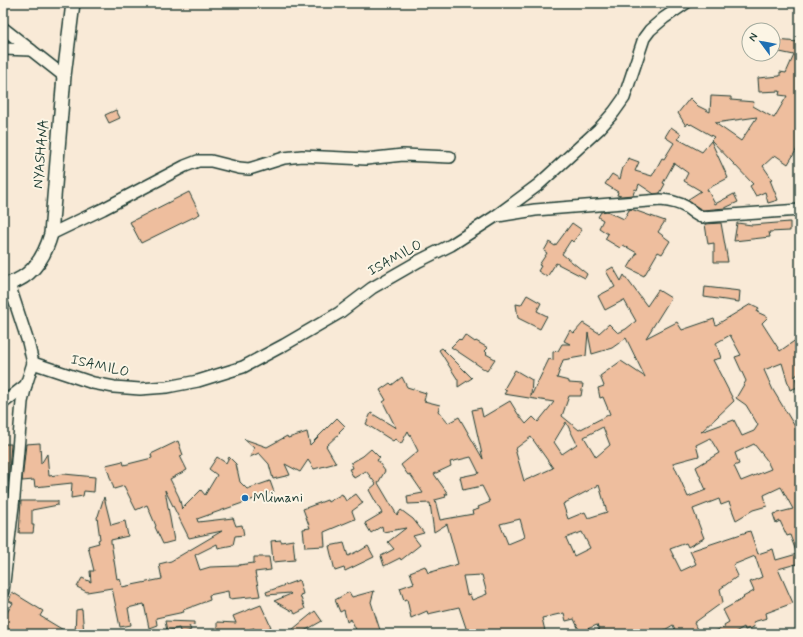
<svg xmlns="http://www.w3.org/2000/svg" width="803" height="637" font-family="Mynerve,sans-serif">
  <rect width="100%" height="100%" fill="#f9ead7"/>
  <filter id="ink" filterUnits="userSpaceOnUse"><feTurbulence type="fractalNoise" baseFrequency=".025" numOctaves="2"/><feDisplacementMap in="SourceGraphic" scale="8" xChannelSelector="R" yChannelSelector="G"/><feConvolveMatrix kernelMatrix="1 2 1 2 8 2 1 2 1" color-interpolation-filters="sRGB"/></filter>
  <g filter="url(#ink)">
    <!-- building -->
    <g fill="#eebe9e" stroke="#1f3d34" fill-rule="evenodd">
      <path d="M776,40L799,42L800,41V144L788,164L775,155L763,166L772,179L770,180L778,200L768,203L765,192L756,196L750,186L753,184L711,140L714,137L691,124L690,125L688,123L686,126L678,113L690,98L698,106L710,112L711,96L731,97V100L754,102L753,106L774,118L787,96L779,95L780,91L759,92L758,78L780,76V72L786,73L794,55L775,51ZM757,117L741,141L715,123Z"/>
      <polygon points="116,110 120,118 109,123 105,115"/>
      <polygon points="671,127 681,134 678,139 702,152 711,141 728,178 707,189 715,204 734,194 738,202 725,208 703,210 699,208 687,200 701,191 684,181 688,173 674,163 663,183 665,184 660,193 654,194 639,184 637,190 635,189 633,195 621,196 617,195 618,192 605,184 612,174 620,179 623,167 624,167 628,158 639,162 635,171 652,176 662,158 664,159 674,143 665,137"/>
      <polygon points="189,192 200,214 141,243 130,222"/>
      <polygon points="631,209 665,221 658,232 670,241 662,254 658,252 644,276 628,268 637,253 623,245 620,248 605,239 608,234 599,228 603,220 598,217 601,212 607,211 624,219 629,210"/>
      <polygon points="790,222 790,231 769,232 770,237 734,241 737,223 752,225"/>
      <polygon points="572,223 582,230 573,242 571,240 562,254 587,274 585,278 556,263 547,277 538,271 541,266 539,265 547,253 544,251 549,242 555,246"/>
      <polygon points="721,223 728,262 714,262 714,243 708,244 705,224"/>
      <path d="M613,267L621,281L624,275L647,306L658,290L671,298L646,338L677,322L682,330L714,319L716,325L751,304L759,308L757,312L768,317L762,323L780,351L800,337V373L795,376L798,387L790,390L782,363L764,370L773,390L800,435V563L778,569L793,603L766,613L767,618L753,622L754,627L745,630L744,627L732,634H709L725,627L724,625L729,622L723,610L744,598L743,597L754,591L750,582L762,577L755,556L733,565L738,576L720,589L723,602L694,623L699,634H677L673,625L658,634H600L597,625L580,632L574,619L566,621L564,613L542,618L545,631L534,634H468L459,607L428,614L427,611L411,618L407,599L404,600L400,588L414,583L410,572L425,566L428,573L458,564L447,524L434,532L430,503L408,504L407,496L423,493L410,474L408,475L401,465L418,451L408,431L401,444L395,439L393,441L366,424L371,413L396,428L383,402L386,400L380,390L390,383L392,385L402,377L407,387L426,393L424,401L440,405L438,411L448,423L459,417L483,459L472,410L481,408L483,417L510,401L518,414L526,424L533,417L538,422L554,402L504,394L507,390L504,389L515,370L532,380L531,396L549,359L553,360V352L558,351L562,344H570L564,341L570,330L574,333L583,323L599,333L609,324L618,333L626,329L636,321L624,300L605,310L598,296L615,287L606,271ZM588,333L592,354L612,348L626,338L645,377L621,361L600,376L604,386L598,388L600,398L603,397L610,414L579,430L562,416L569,396H581L583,384L569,383V381L557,378L563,360L586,356ZM730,335L741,355L735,357L746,381L736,398L746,405L758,425L754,431L742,436L734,420L701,432L734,401L713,360L721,358L716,343ZM566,422L577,444L562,454L554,442ZM603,427L610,445L596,457L584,437ZM531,437L553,468L524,481L515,449ZM710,438L719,453L696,467L706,490L688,497L673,463L699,456L696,445ZM754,444L766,459L771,469L741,481L734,466L739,464L735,453ZM471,457L479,473L460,477L463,490L482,486L490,502L478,507L479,509L472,511L473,514L440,520L435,500L446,497L445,494H448L434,474L451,466L450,462ZM599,485L607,512L588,518L585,512L568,519L563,504ZM781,487L793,509L773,514L776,523L780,521L787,536L790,535L797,554L776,560L773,549L758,554L750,531L690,551L696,564L681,571L670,549L686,543L688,547L704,538L693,509L719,499L721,505L729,502L736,520L753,510L767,506L764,495ZM520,519L525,537L508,544L500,524ZM582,532L590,548L574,556L566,538ZM482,575L487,594L472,600L470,594L467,595L463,576Z"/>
      <polygon points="705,287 740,291 739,302 704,297"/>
      <polygon points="527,295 541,303 537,311 547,316 540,329 518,318 516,304 521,305"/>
      <polygon points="465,335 475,342 476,341 488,348 485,351 487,353 486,354 495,359 487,371 451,347 459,339 461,341"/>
      <polygon points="442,348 472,378 458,387 458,380 439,350"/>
      <polygon points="337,418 345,426 339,432 340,433 326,446 336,463 314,469 308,460 300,472 285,464 290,475 273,479 269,464 259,453 250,457 254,448 244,439 267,447 287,436 288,438 307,432 310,445"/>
      <polygon points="178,441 183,455 180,456 187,470 170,479 179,497 182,509 201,490 205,495 217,475 209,469 217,457 226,463 229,457 236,464 240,482 247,489 270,481 274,492 197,519 198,522 233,518 236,526 242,525 244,535 235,536 233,545 218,548 217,544 195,555 200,570 210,567 239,566 239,565 254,563 254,557 269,557 271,570 255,572 260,596 229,599 228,591 209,595 210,600 183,610 184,612 156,618 157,625 149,628 144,604 128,608 131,625 120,627 112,588 87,592 77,587 82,578 91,582 90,571 94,571 88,546 99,543 98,540 100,539 97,517 98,516 104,497 111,525 125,521 128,536 111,540 111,542 117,579 120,578 122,587 162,579 159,564 171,561 222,531 189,538 165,490 174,541 163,544 155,527 156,526 147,505 136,510 124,486 114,489 106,465 123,461 124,465 152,458 151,454"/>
      <polygon points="40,443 41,464 47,454 49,476 64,474 95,477 94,492 84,491 83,496 71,498 72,483 35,487 34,480 22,481 26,444"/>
      <polygon points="3,444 11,444 8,482 5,483 6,479 3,479"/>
      <polygon points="371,449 380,458 377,460 385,471 378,483 397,515 401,510 413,519 424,533 413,536 420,545 401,560 400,558 384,566 381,556 394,549 388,542 406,528 383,532 382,526 371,533 365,523 382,513 369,490 376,484 366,471 354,478 349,469 353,468 351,463 363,456"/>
      <polygon points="342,494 346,501 356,494 363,503 352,511 355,519 324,532 325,546 305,547 303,529 310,528 303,509 327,500 328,502"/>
      <polygon points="21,501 58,501 58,505 32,510 32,525 34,525 33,533 19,533"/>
      <polygon points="281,540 281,542 293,540 295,560 273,562 271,541"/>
      <polygon points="344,543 348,556 358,551 358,552 368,546 374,557 345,571 344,568 335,571 329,546"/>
      <polygon points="299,580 303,594 300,595 305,609 295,614 293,610 292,611 274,601 291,594 290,593 267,595 266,592"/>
      <polygon points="374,591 371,602 380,630 369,634 358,634 351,619 347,622 344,610 340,612 335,600 349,592 352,597"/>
      <polygon points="12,592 43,611 40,616 70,634 3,634 3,629 7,623 3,619 13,603 9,601"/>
      <polygon points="261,605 271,627 257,634 255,634 254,628 240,632 217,632 217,622 236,623 233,616"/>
      <polygon points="82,609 84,634 75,634 76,610"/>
      <polygon points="315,611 322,621 299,634 287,634"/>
      <polygon points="165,621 194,622 194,625 189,626 191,630 181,634 179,628 167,631"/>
    </g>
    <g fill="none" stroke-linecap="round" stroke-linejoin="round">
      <!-- minor casing -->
      <g stroke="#1f3d34" stroke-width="14">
        <g id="minor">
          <polyline points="3,28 64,76"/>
          <polyline points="3,49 31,50"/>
          <path d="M498,216L535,210L661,200C670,201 678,202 686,207C692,211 695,215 702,217L800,210"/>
          <polyline points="51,234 103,209 185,166 198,161 211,161 239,168 249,169 284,158 302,156 366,159 403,155 450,157"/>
          <polyline points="33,363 93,383 114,387 140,389 167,387 198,381 243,367 284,345 339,313 372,288 419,261 451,245 496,216 538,185 599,129 614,112 624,98 644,38 650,30 664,18 686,3"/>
          <polyline points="3,403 26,385"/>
          <polyline points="3,591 14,497 22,402 26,385 33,363 28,342 9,284"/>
        </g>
      </g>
      <!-- tertiary casing -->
      <g stroke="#1f3d34" stroke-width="16">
        <path id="tertiary" d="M3,285C30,280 44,259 51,234L64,76L73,3"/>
      </g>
      <!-- minor -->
      <use href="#minor" stroke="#fcf5e5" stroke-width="11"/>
      <!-- tertiary -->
      <use href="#tertiary" stroke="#fcf5e5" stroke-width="13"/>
    </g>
  </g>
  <!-- markers -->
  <circle fill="#1f6fb2" stroke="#fcf5e5" stroke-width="1.5" cx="245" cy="498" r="4"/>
  <g text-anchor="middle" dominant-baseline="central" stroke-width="4" stroke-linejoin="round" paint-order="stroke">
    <!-- street labels -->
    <g font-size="14" fill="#1f3d34" stroke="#fcf5e5">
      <text transform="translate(41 154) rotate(-85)">NYASHANA</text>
      <text transform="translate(395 258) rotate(-29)">ISAMILO</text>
      <text transform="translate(100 366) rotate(13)">ISAMILO</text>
    </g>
    <!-- poi labels -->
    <g font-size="14" fill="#1f3d34" stroke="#fcf5e5" text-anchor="start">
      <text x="253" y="498">Mlimani</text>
    </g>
  </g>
  <!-- margin -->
  <rect width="803" height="637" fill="none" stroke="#fcf5e5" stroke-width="16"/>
  <rect x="8" y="8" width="787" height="621" fill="none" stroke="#1f3d34" stroke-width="1.5" filter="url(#ink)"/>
  <!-- north arrow -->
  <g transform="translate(761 42) rotate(302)"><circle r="19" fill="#fcf5e5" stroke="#a4ab9e"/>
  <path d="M0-3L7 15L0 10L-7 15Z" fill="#1f6fb2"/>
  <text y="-6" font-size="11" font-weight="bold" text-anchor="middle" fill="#1f3d34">N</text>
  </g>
</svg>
